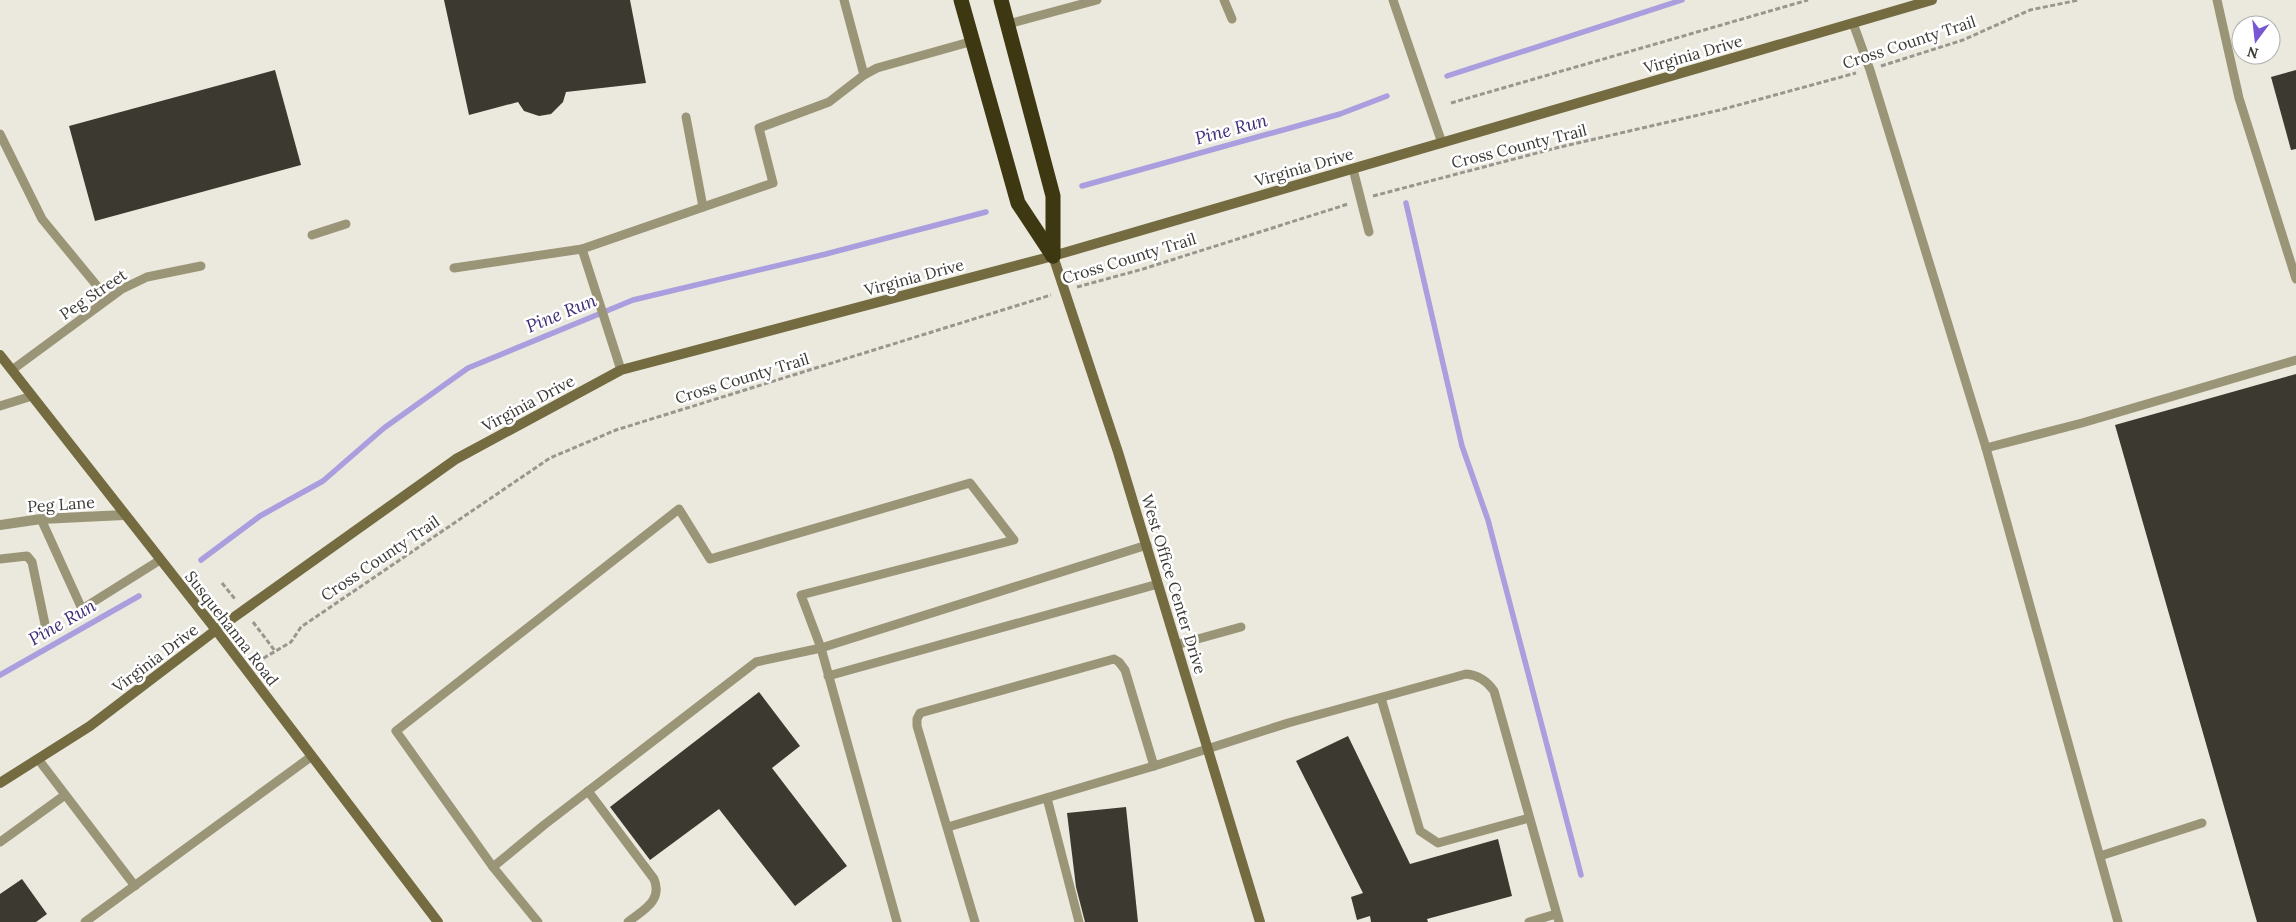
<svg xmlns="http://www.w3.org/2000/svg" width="2296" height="922" font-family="Lora,serif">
  <rect width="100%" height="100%" fill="#ebe9dd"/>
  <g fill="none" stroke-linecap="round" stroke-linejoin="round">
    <!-- stream -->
    <g stroke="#aa9edf" stroke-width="5.5">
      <polyline points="1447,76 1682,0"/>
      <polyline points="1082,186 1340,114 1387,96"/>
      <polyline points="1406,203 1462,446 1488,520 1581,875"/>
      <polyline points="201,560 260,516 323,481 384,428 468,368 633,300 826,254 986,212"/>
      <polyline points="0,675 139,596"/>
    </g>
  </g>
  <!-- building -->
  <g fill="#3c3a30">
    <polygon points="444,0 630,0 646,83 566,92 563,102 551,114 539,116 524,111 518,102 469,115"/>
    <polygon points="275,70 301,165 95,221 69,126"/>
    <polygon points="2296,70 2296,149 2291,150 2271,77"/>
    <polygon points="2296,374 2296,922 2257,922 2115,425"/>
    <polygon points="759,692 800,746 772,768 847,866 795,906 719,809 650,860 610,807"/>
    <polygon points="1348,736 1410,864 1498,839 1512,896 1427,919 1428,922 1371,922 1370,916 1357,920 1351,897 1363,893 1296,761"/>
    <polygon points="1126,807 1138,922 1085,922 1076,887 1067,813"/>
    <polygon points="22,879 47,914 36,922 0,922 0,894"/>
  </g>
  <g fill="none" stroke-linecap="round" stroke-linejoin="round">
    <!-- path -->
    <g stroke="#98968e" stroke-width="3" stroke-dasharray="5 2.5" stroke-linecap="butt">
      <polyline points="1881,66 1963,40 2030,10 2079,0"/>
      <polyline points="1451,103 1808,0"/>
      <polyline points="1373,196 1556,148 1720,110 1856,73"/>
      <polyline points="1077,287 1143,269 1348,204"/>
      <polyline points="222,583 235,599"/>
      <polyline points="253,622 275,651"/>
      <polyline points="257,662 291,642 301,627 550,458 616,430 1051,295"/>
    </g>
    <!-- lane -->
    <g stroke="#9a9577" stroke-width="9">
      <polyline points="844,0 864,75"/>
      <polyline points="1224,0 1232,19"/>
      <polyline points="1393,0 1442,143"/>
      <polyline points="2217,0 2239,98 2296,279"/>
      <polyline points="1853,23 1870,70 1986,448 2118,922"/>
      <polyline points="1008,24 1097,0"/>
      <polyline points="686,117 703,207"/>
      <polyline points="0,134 42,219 107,298"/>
      <polyline points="1353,169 1369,232"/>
      <polyline points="312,235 346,224"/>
      <polyline points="582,249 621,370"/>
      <polyline points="454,268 582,249 773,183 759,128 829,102 864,75 877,68 973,41"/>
      <polyline points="12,370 122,289 147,277 201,266"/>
      <polyline points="0,406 32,396"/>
      <polyline points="1986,448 2082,423 2296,360"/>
      <polyline points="41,519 82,609 160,560"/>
      <polyline points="0,559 27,556 32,562 46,629"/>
      <polyline points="1176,645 1241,627"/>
      <polyline points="828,676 1158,584"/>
      <polyline points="1381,698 1420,831 1438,843 1529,818"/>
      <polyline points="38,759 135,886"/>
      <path d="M588,791L654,879C663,901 643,910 628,922"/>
      <polyline points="1047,798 1079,922"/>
      <path d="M948,827L1154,766L1288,723L1466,674C1479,675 1487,681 1494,691L1559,922"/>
      <polyline points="0,842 65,795"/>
      <polyline points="2100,856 2202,823"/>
      <polyline points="493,867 544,825 756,662 821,648 1147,545"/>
      <polyline points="85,922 312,756"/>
      <polyline points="538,922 493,867 396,731 679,509 710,559 970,483 1014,540 801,595 821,648 897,922"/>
      <polyline points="975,922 917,726 917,719 920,713 1114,659 1119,662 1125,670 1154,766"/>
      <polyline points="1529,922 1556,914"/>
    </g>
    <!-- street -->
    <polyline stroke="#9a9577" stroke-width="10" points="0,525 41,519 124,515"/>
    <!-- secondary -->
    <g stroke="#746c40" stroke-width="10">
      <polyline points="1053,256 1118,452 1260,922"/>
      <polyline points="0,355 216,630 438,922"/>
      <polyline points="0,783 90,726 216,630 456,459 621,370 1053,256 1932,0"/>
    </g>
    <!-- highway -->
    <g stroke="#3e3812" stroke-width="15">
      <polyline points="961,0 1018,203 1053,256"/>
      <polyline points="1001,0 1053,196 1053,256"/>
    </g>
  </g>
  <g text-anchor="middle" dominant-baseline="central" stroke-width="5" stroke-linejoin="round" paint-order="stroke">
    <!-- street labels -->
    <g font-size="16" fill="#3b3a35" stroke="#fff">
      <text transform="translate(1909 42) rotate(-18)">Cross County Trail</text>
      <text transform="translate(1693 54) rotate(-16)">Virginia Drive</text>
      <text transform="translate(1519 146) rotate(-14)">Cross County Trail</text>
      <text transform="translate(1304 167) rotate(-16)">Virginia Drive</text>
      <text transform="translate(1129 258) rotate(-17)">Cross County Trail</text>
      <text transform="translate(914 277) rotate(-15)">Virginia Drive</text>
      <text transform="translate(93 294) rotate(-34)">Peg Street</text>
      <text transform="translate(742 378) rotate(-17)">Cross County Trail</text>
      <text transform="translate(528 403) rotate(-28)">Virginia Drive</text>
      <text transform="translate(61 504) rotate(-4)">Peg Lane</text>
      <text transform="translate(380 558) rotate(-34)">Cross County Trail</text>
      <text transform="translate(1174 584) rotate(73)">West Office Center Drive</text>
      <text transform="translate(232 628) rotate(52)">Susquehanna Road</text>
      <text transform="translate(155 658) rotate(-37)">Virginia Drive</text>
    </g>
    <!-- water labels -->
    <g font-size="18" font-style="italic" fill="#412c77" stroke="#fff">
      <text transform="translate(1231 129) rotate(-15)">Pine Run</text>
      <text transform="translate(561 313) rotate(-22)">Pine Run</text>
      <text transform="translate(62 622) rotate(-30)">Pine Run</text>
    </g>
  </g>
  <!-- north arrow -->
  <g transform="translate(2256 40) rotate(195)"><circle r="24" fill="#ffffff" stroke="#b1b0ae"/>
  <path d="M0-4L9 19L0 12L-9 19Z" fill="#7857d1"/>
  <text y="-8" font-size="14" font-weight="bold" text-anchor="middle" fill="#3b3a35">N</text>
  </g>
</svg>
